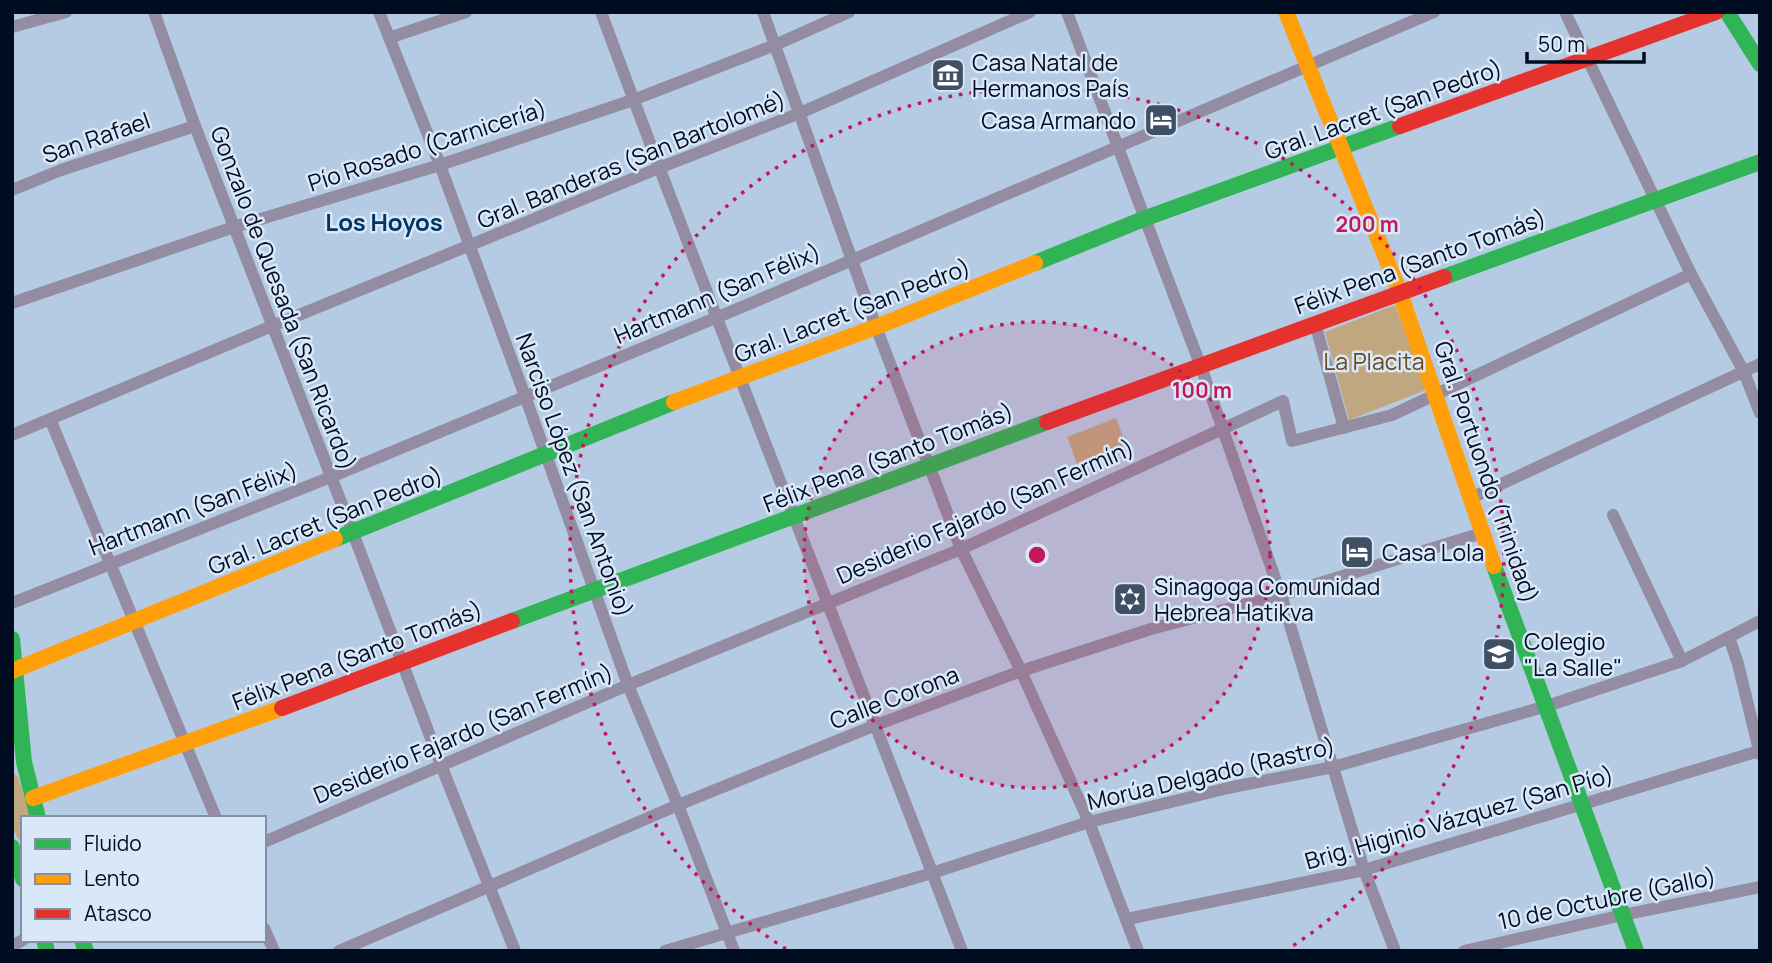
<svg xmlns="http://www.w3.org/2000/svg" width="1772" height="963" font-family="Manrope,sans-serif">
  <rect width="100%" height="100%" fill="#b5cbe3"/>
  <!-- green -->
  <g fill="#c1a780">
    <polygon points="1395,305 1426,390 1349,420 1325,332"/>
    <polygon points="1116,418 1126,445 1077,464 1067,437"/>
    <path d="M12,772L18,777L32,818H23V843C6,832 12,790 12,772Z"/>
  </g>
  <g fill="none" stroke-linecap="round" stroke-linejoin="round">
    <!-- street -->
    <g stroke="#938ca2" stroke-width="12">
      <polyline points="154,12 195,126 353,533 441,765 515,951"/>
      <polyline points="379,12 440,165 525,396 628,685 678,805 734,951"/>
      <path d="M601,12C717,327 843,637 962,951"/>
      <polyline points="763,12 876,327 961,549 1021,671 1089,822 1138,951"/>
      <polyline points="1067,12 1201,367 1281,595 1364,870 1395,951"/>
      <polyline points="1565,12 1691,274 1744,372 1760,413"/>
      <polyline points="12,27 66,12"/>
      <polyline points="389,38 466,12"/>
      <polyline points="12,190 61,170 195,126"/>
      <polyline points="12,303 234,227 440,165 633,100 775,45 849,12"/>
      <polyline points="1315,323 1344,428"/>
      <polyline points="50,419 216,818"/>
      <polyline points="12,435 272,326 659,168 800,113 1030,12"/>
      <polyline points="1471,498 1760,364"/>
      <polyline points="1613,515 1682,661"/>
      <polyline points="12,603 331,477 742,307 1434,12"/>
      <polyline points="1729,637 1738,664 1760,754"/>
      <polyline points="264,842 628,685 961,549 1283,401 1292,441 1392,415 1691,274"/>
      <polyline points="1127,919 1364,870 1759,751"/>
      <polyline points="264,928 274,951"/>
      <polyline points="12,946 23,940"/>
      <polyline points="339,951 678,805 876,725 1021,671 1151,629 1281,595 1482,533"/>
      <polyline points="665,951 932,873 1089,822 1228,788 1333,767 1547,706 1682,661 1760,621"/>
      <polyline points="1464,951 1623,915 1760,887"/>
    </g>
    <!-- fast -->
    <g stroke="#30b455" stroke-width="16">
      <polyline points="1727,12 1760,64"/>
      <polyline points="1035,263 1146,218 1400,126"/>
      <polyline points="1444,277 1760,162"/>
      <polyline points="335,539 674,402"/>
      <polyline points="1494,566 1636,951"/>
      <polyline points="512,621 1047,422"/>
      <polyline points="12,639 24,762 38,818"/>
      <polyline points="12,847 23,879"/>
      <polyline points="44,940 47,951"/>
      <polyline points="82,940 86,951"/>
    </g>
    <!-- slow -->
    <g stroke="#ff9f0a" stroke-width="16">
      <polyline points="1286,12 1400,293 1494,566"/>
      <polyline points="674,402 876,327 1035,263"/>
      <polyline points="12,671 335,539"/>
      <polyline points="33,798 282,708"/>
    </g>
    <!-- jam -->
    <g stroke="#e5322d" stroke-width="16">
      <polyline points="1400,126 1716,12"/>
      <polyline points="1047,422 1444,277"/>
      <polyline points="282,708 512,621"/>
    </g>
  </g>
  <!-- distance rings -->
  <circle cx="1037" cy="555" r="233" fill="#c2185b" fill-opacity=".12"/>
  <g fill="none" stroke="#c2185b" stroke-width="3.5" stroke-dasharray="3.5 7">
    <circle cx="1037" cy="555" r="233"/>
    <path d="M786 949A467 467 0 1 1 1288 949"/>
  </g>
  <!-- icons -->
  <defs>
    <g id="museum-square" transform="scale(1.75)"><rect x="-9" y="-9" width="18" height="18" rx="4" fill="#3f4f64" stroke="#d9e8f9"/><path d="M0-6L6-3V-2H-6V-3ZM-5-1h2V3h-2ZM-1-1h2V3h-2ZM3-1h2V3H3ZM-6 4H6V6H-6Z" fill="#fff"/></g>
    <g id="hotel-square" transform="scale(1.75)"><rect x="-9" y="-9" width="18" height="18" rx="4" fill="#3f4f64" stroke="#d9e8f9"/><path d="M-6-4.5h1.5V1H6V5H4.5V3h-9V5H-6ZM-4 0a1.8 1.8 0 1 1 3.6 0ZM.5 0V-2.5h3Q6-2.5 6 0Z" fill="#fff"/></g>
    <g id="synagogue-square" transform="scale(1.75)"><rect x="-9" y="-9" width="18" height="18" rx="4" fill="#3f4f64" stroke="#d9e8f9"/><path d="M0-6.5L5.6 3.2H-5.6ZM0 6.5L5.6-3.2H-5.6Z" fill="#fff"/></g>
    <g id="school-square" transform="scale(1.75)"><rect x="-9" y="-9" width="18" height="18" rx="4" fill="#3f4f64" stroke="#d9e8f9"/><path d="M0-5L7-2L0 1L-7-2ZM-4 1L0 2.5L4 1V4Q0 6-4 4Z" fill="#fff"/></g>
  </defs>
  <g fill-rule="evenodd">
    <use href="#museum-square" x="948" y="75"/>
    <use href="#hotel-square" x="1161" y="120"/>
    <use href="#hotel-square" x="1357" y="552"/>
    <use href="#synagogue-square" x="1130" y="599"/>
    <use href="#school-square" x="1499" y="654"/>
  </g>
  <g text-anchor="middle" dominant-baseline="central" stroke-width="5" stroke-linejoin="round" paint-order="stroke">
    <!-- poi labels -->
    <g font-size="23" fill="#000c1f" stroke="#d9e8f9" text-anchor="start">
      <text x="972" y="62">Casa Natal de<tspan x="972" dy="26">Hermanos País</tspan></text>
      <text x="1136" y="120" text-anchor="end">Casa Armando</text>
      <text x="1382" y="552">Casa Lola</text>
      <text x="1154" y="586">Sinagoga Comunidad<tspan x="1154" dy="26">Hebrea Hatikva</tspan></text>
      <text x="1524" y="641">Colegio<tspan x="1524" dy="26">"La Salle"</tspan></text>
    </g>
    <!-- street labels -->
    <g font-size="23" fill="#000c1f" stroke="#d9e8f9">
      <text transform="translate(1383 109) rotate(-20)">Gral. Lacret (San Pedro)</text>
      <text transform="translate(96 137) rotate(-19)">San Rafael</text>
      <text transform="translate(427 145) rotate(-18)">Pío Rosado (Carnicería)</text>
      <text transform="translate(631 159) rotate(-22)">Gral. Banderas (San Bartolomé)</text>
      <text transform="translate(1420 261) rotate(-20)">Félix Pena (Santo Tomás)</text>
      <text transform="translate(717 293) rotate(-23)">Hartmann (San Félix)</text>
      <text transform="translate(284 298) rotate(69)">Gonzalo de Quesada (San Ricardo)</text>
      <text transform="translate(852 310) rotate(-21)">Gral. Lacret (San Pedro)</text>
      <text transform="translate(888 457) rotate(-21)">Félix Pena (Santo Tomás)</text>
      <text transform="translate(1487 472) rotate(71)">Gral. Portuondo (Trinidad)</text>
      <text transform="translate(575 475) rotate(70)">Narciso López (San Antonio)</text>
      <text transform="translate(193 508) rotate(-21)">Hartmann (San Félix)</text>
      <text transform="translate(985 511) rotate(-24)">Desiderio Fajardo (San Fermín)</text>
      <text transform="translate(325 520) rotate(-22)">Gral. Lacret (San Pedro)</text>
      <text transform="translate(357 655) rotate(-21)">Félix Pena (Santo Tomás)</text>
      <text transform="translate(894 697) rotate(-21)">Calle Corona</text>
      <text transform="translate(463 733) rotate(-23)">Desiderio Fajardo (San Fermín)</text>
      <text transform="translate(1211 773) rotate(-13)">Morúa Delgado (Rastro)</text>
      <text transform="translate(1459 817) rotate(-16)">Brig. Higinio Vázquez (San Pío)</text>
      <text transform="translate(1607 898) rotate(-12)">10 de Octubre (Gallo)</text>
    </g>
    <!-- park labels -->
    <g font-size="23" fill="#6a481a" stroke="#d9e8f9">
      <text x="1374" y="361">La Placita</text>
    </g>
    <!-- neighbourhood labels -->
    <g font-size="24" font-weight="bold" fill="#023562" stroke="#d9e8f9">
      <text x="384" y="221">Los Hoyos</text>
    </g>
  </g>
  <circle cx="1037" cy="555" r="10" fill="#c2185b" stroke="#d9e8f9" stroke-width="3.5"/>
  <g font-size="21" text-anchor="middle" font-weight="bold" fill="#c2185b" stroke="#d9e8f9" stroke-width="5" stroke-linejoin="round" paint-order="stroke">
    <text x="1367" y="232">200 m</text>
    <text x="1202" y="398">100 m</text>
  </g>
  <!-- border -->
  <rect width="1772" height="963" fill="none" stroke="#000c1f" stroke-width="28"/>
  <!-- legend -->
  <rect x="21" y="816" width="245" height="126" fill="#d9e8f9" stroke="#8290a2" stroke-width="2"/>
  <rect x="35" y="839" width="35" height="10" fill="#30b455" stroke="#8290a2" stroke-width="2"/>
  <text x="84" y="851" font-size="21" fill="#000c1f">Fluido</text>
  <rect x="35" y="874" width="35" height="10" fill="#ff9f0a" stroke="#8290a2" stroke-width="2"/>
  <text x="84" y="886" font-size="21" fill="#000c1f">Lento</text>
  <rect x="35" y="909" width="35" height="10" fill="#e5322d" stroke="#8290a2" stroke-width="2"/>
  <text x="84" y="921" font-size="21" fill="#000c1f">Atasco</text>
  <!-- scale -->
  <path d="M1527 52v10h117v-10" fill="none" stroke="#000c1f" stroke-width="3.5"/>
  <text x="1538" y="52" font-size="21" fill="#000c1f" stroke="#d9e8f9" stroke-width="5" paint-order="stroke">50 m</text>
</svg>
